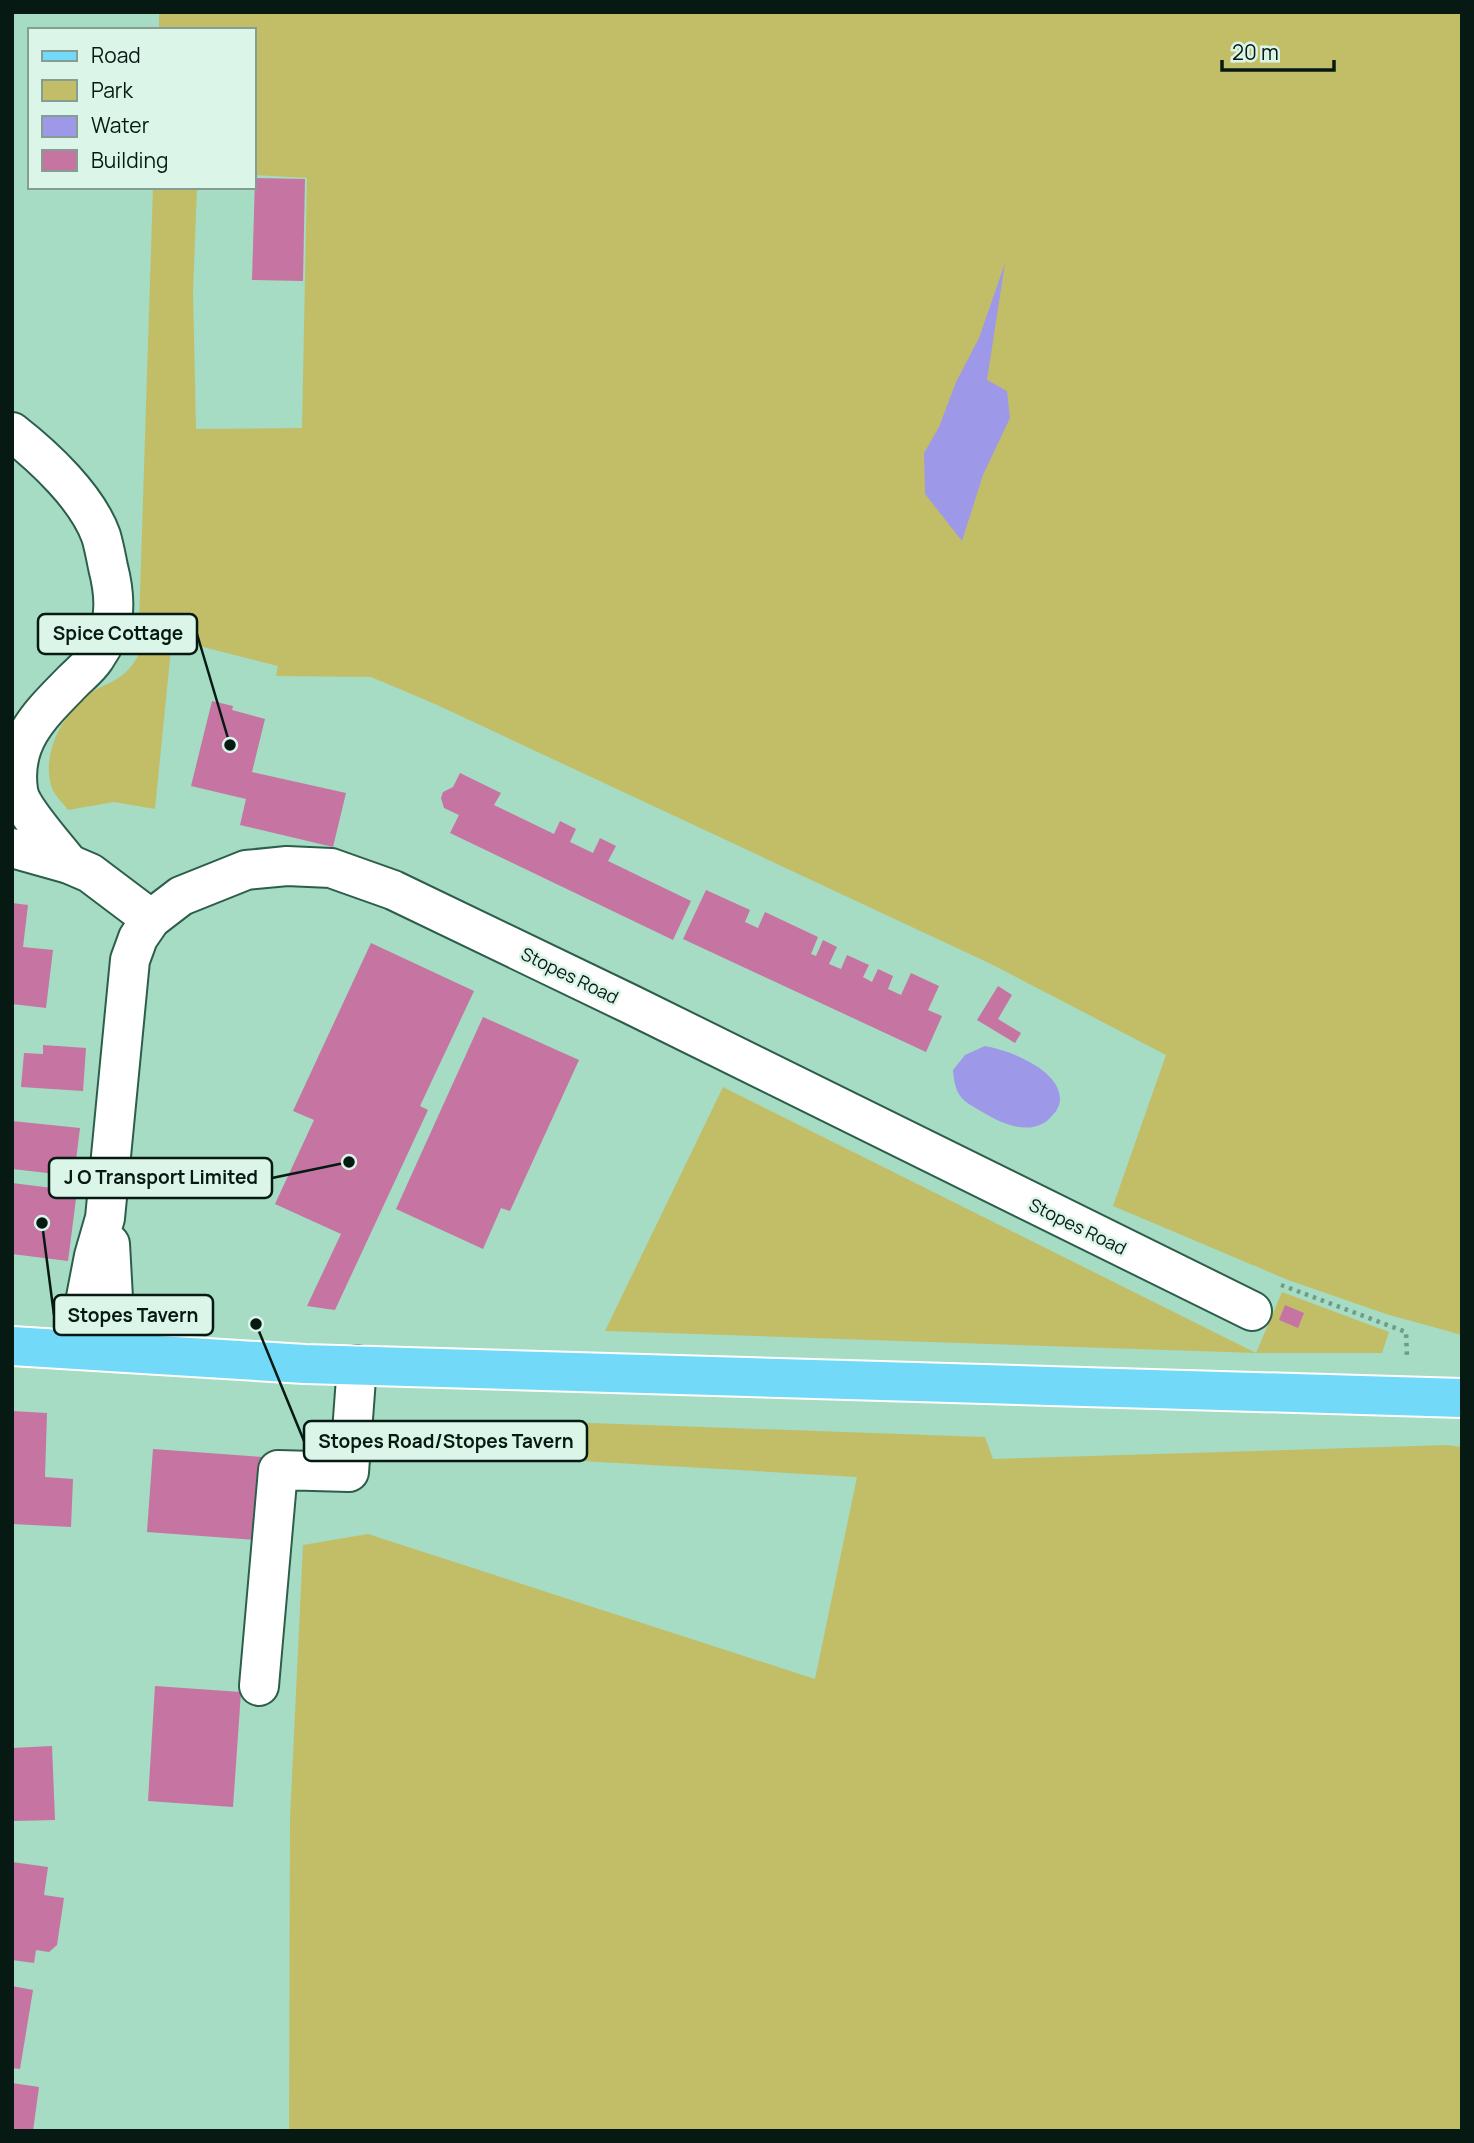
<svg xmlns="http://www.w3.org/2000/svg" width="1474" height="2143" font-family="Manrope,sans-serif">
  <rect width="100%" height="100%" fill="#a6dbc4"/>
  <!-- green -->
  <g fill="#c2be67">
    <path d="M159,12H1462V1335L1386,1314L1288,1280L1113,1206L1166,1055L991,964L435,704L371,677L276,676L278,666L172,639L155,809L114,802L68,810C63,803 55,796 52,788C41,758 60,719 83,699C104,680 121,686 138,656L153,187H197L193,291L196,429L302,428L307,178L254,175V30H159Z"/>
    <polygon points="723,1087 1256,1353 1282,1292 1389,1332 1382,1353 1256,1353 605,1331"/>
    <polygon points="535,1421 985,1437 993,1459 1446,1445 1462,1447 1462,2131 289,2131 290,1818 303,1545 368,1534 815,1679 857,1477 530,1458"/>
  </g>
  <!-- water -->
  <g fill="#9e98e9">
    <polygon points="1005,263 987,380 1007,391 1010,418 983,475 962,541 925,494 924,453 939,427 956,382 979,338"/>
    <path d="M985,1046C1008,1050 1060,1069 1060,1099C1060,1107 1055,1113 1050,1118C1033,1136 1004,1125 986,1114C963,1101 955,1098 953,1070L965,1055Z"/>
  </g>
  <!-- building -->
  <g fill="#c674a1">
    <polygon points="255,178 305,179 303,281 252,280"/>
    <polygon points="212,701 233,706 232,710 265,719 252,772 346,793 333,847 240,825 246,799 191,786"/>
    <polygon points="460,773 501,793 494,805 554,834 560,821 576,829 570,842 593,853 600,838 616,846 608,861 691,901 673,940 450,833 459,815 444,808 441,798 443,792 453,787"/>
    <polygon points="706,890 750,910 745,922 758,928 765,912 818,937 811,954 816,956 823,940 837,947 829,964 841,969 847,955 869,965 863,977 872,982 878,969 893,976 888,989 901,995 911,973 939,986 928,1010 942,1016 926,1052 683,939"/>
    <polygon points="12,903 28,905 23,947 53,950 46,1008 12,1004"/>
    <polygon points="371,943 474,991 420,1106 428,1110 335,1310 307,1306 341,1234 275,1204 314,1120 293,1111"/>
    <polygon points="998,986 1012,995 998,1019 1021,1033 1015,1043 977,1020"/>
    <polygon points="483,1017 579,1060 510,1211 501,1208 483,1249 396,1209"/>
    <polygon points="43,1045 86,1048 83,1091 21,1087 24,1053 43,1054"/>
    <polygon points="12,1121 80,1128 74,1176 12,1169"/>
    <polygon points="12,1183 77,1191 68,1261 12,1254"/>
    <polygon points="1285,1305 1304,1313 1298,1328 1279,1320"/>
    <polygon points="12,1411 47,1413 45,1477 73,1479 71,1527 12,1524"/>
    <polygon points="153,1449 262,1457 256,1540 147,1532"/>
    <polygon points="155,1686 241,1692 233,1807 148,1801"/>
    <polygon points="52,1746 55,1820 12,1821 12,1748"/>
    <polygon points="12,1862 48,1867 44,1895 64,1898 57,1945 49,1952 36,1950 34,1963 12,1960"/>
    <polygon points="12,1986 33,1990 20,2069 12,2068"/>
    <polygon points="12,2083 39,2087 33,2131 12,2131"/>
  </g>
  <g fill="none" stroke-linecap="round" stroke-linejoin="round">
    <!-- minor casing -->
    <g stroke="#2d5e4b" stroke-width="42">
      <g id="minor">
        <path d="M12,432C44,457 87,497 101,536C104,546 106,557 108,567C117,602 116,628 95,658C89,667 80,674 73,681C42,713 11,740 18,790C20,808 57,848 69,864"/>
        <polyline points="12,848 69,864 90,873 151,919"/>
        <polyline points="110,1244 116,1352"/>
        <polyline points="76,1349 94,1256 105,1218 130,960 138,938 151,919 181,896 246,870 287,866 331,868 393,890 630,1004 1252,1311"/>
        <polyline points="259,1686 278,1470 349,1472 357,1365"/>
      </g>
    </g>
    <!-- major casing -->
    <g stroke="#fff" stroke-width="42">
      <polyline id="major" points="12,1346 305,1364 1462,1398"/>
    </g>
    <!-- path -->
    <polyline stroke="#719b89" stroke-width="4.5" stroke-dasharray="3.5 5" stroke-linecap="butt" points="1281,1285 1406,1332 1407,1358"/>
    <!-- minor -->
    <use href="#minor" stroke="#fff" stroke-width="38"/>
    <!-- major -->
    <use href="#major" stroke="#73d9f8" stroke-width="38"/>
  </g>
  <g text-anchor="middle" dominant-baseline="central" stroke-width="5" stroke-linejoin="round" paint-order="stroke">
    <!-- street labels -->
    <g font-size="18" fill="#061a13" stroke="#dbf5e9">
      <text transform="translate(570 975) rotate(26)">Stopes Road</text>
      <text transform="translate(1078 1226) rotate(26)">Stopes Road</text>
    </g>
  </g>
  <!-- callouts -->
  <path fill="none" stroke="#061a13" stroke-width="2.5" d="M230 745L197 634M349 1162L272 1178M42 1223L54 1315M256 1324L304 1441"/>
  <g fill="#061a13" stroke="#dbf5e9" stroke-width="2.5">
    <circle cx="230" cy="745" r="7"/>
    <circle cx="349" cy="1162" r="7"/>
    <circle cx="42" cy="1223" r="7"/>
    <circle cx="256" cy="1324" r="7"/>
  </g>
  <g fill="#dbf5e9" stroke="#061a13" stroke-width="2.5">
    <rect x="38" y="614" width="159" height="40" rx="7"/>
    <rect x="49" y="1158" width="223" height="40" rx="7"/>
    <rect x="54" y="1295" width="159" height="40" rx="7"/>
    <rect x="304" y="1421" width="283" height="40" rx="7"/>
  </g>
  <g font-size="19" text-anchor="middle" font-weight="bold" fill="#061a13">
    <text x="118" y="640">Spice Cottage</text>
    <text x="161" y="1184">J O Transport Limited</text>
    <text x="133" y="1322">Stopes Tavern</text>
    <text x="446" y="1448">Stopes Road/Stopes Tavern</text>
  </g>
  <!-- border -->
  <rect width="1474" height="2143" fill="none" stroke="#061a13" stroke-width="28"/>
  <!-- legend -->
  <rect x="28" y="28" width="228" height="161" fill="#dbf5e9" stroke="#869d93" stroke-width="2"/>
  <rect x="42" y="51" width="35" height="10" fill="#73d9f8" stroke="#869d93" stroke-width="2"/>
  <text x="91" y="63" font-size="21" fill="#061a13">Road</text>
  <rect x="42" y="80" width="35" height="21" fill="#c2be67" stroke="#869d93" stroke-width="2"/>
  <text x="91" y="98" font-size="21" fill="#061a13">Park</text>
  <rect x="42" y="116" width="35" height="21" fill="#9e98e9" stroke="#869d93" stroke-width="2"/>
  <text x="91" y="133" font-size="21" fill="#061a13">Water</text>
  <rect x="42" y="150" width="35" height="21" fill="#c674a1" stroke="#869d93" stroke-width="2"/>
  <text x="91" y="168" font-size="21" fill="#061a13">Building</text>
  <!-- scale -->
  <path d="M1222 60v10h112v-10" fill="none" stroke="#061a13" stroke-width="3.5"/>
  <text x="1232" y="60" font-size="21" fill="#061a13" stroke="#dbf5e9" stroke-width="5" paint-order="stroke">20 m</text>
</svg>
